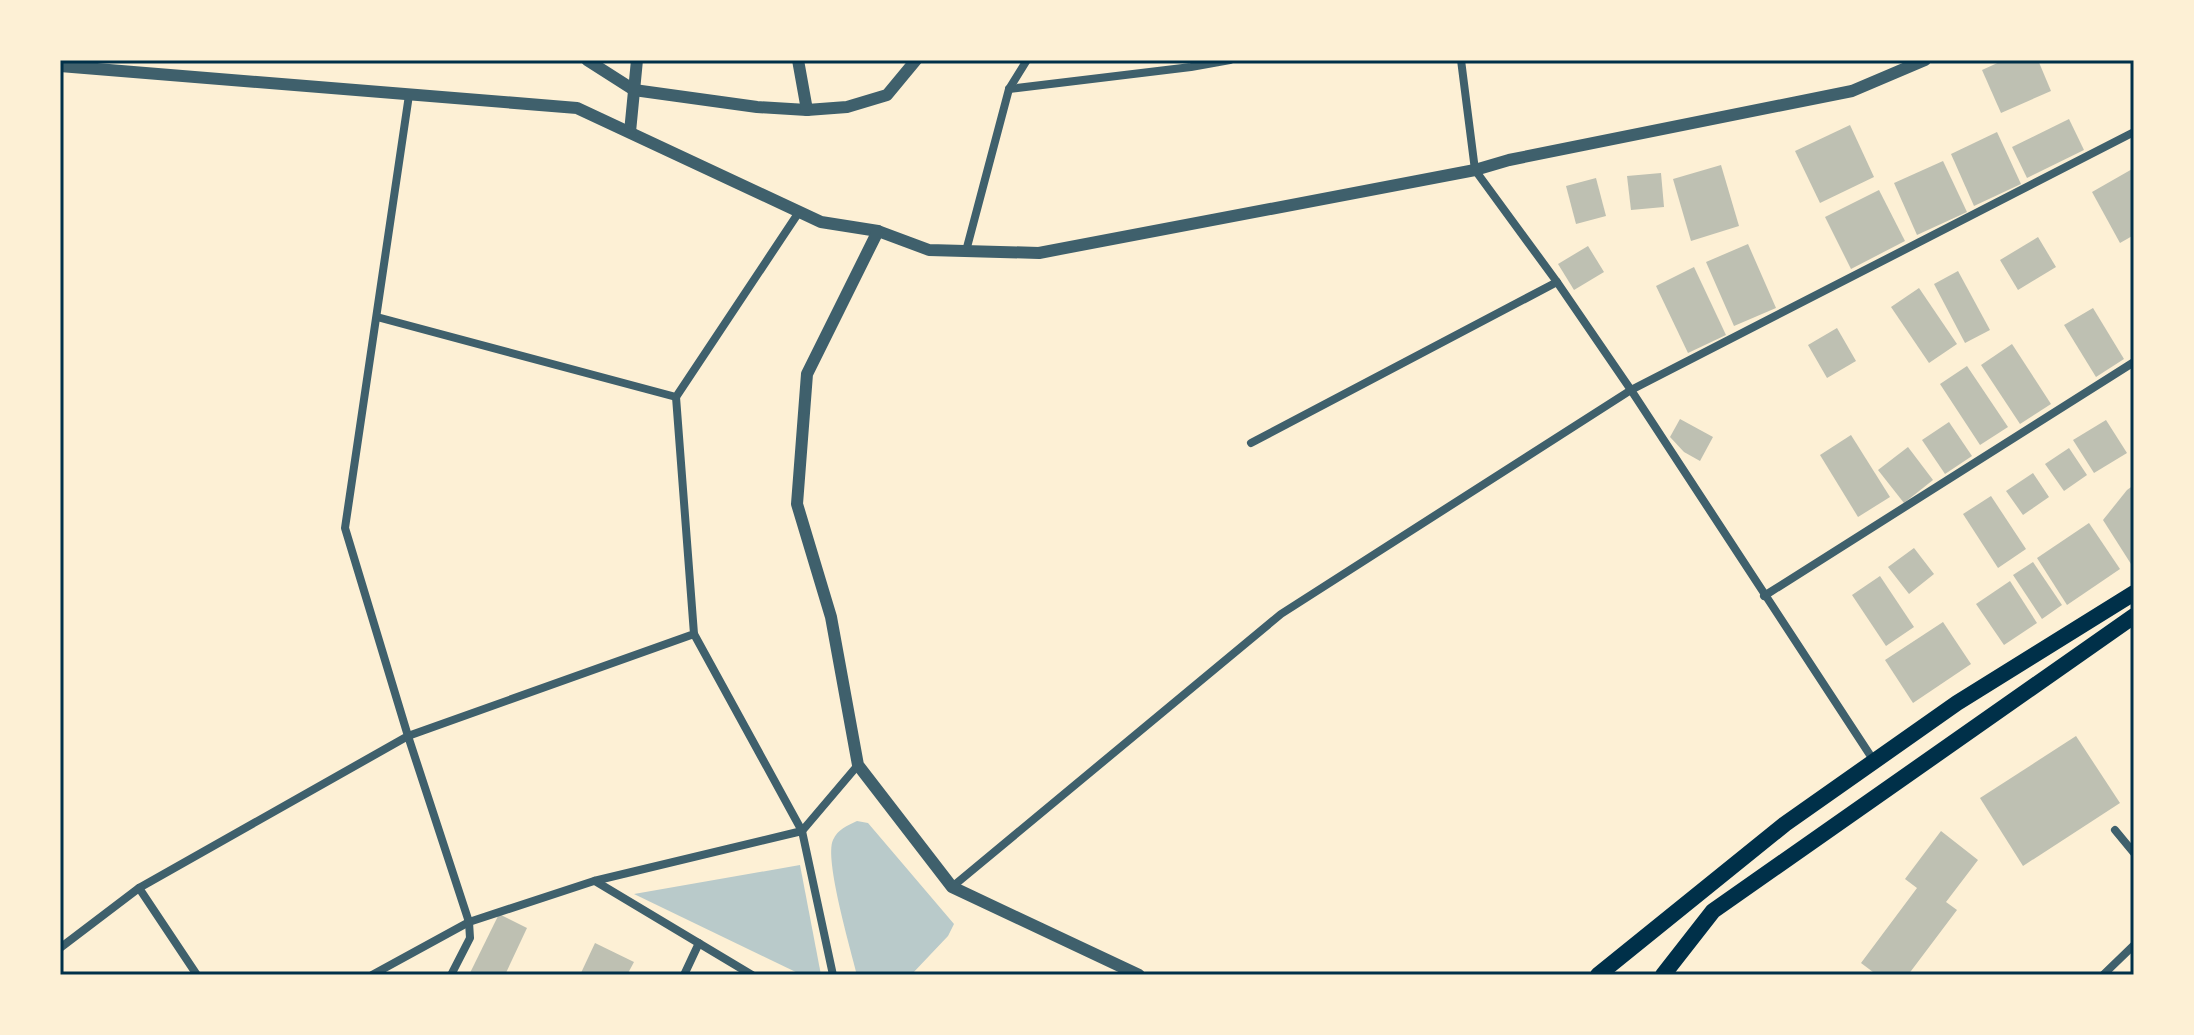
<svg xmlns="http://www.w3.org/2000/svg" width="2194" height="1035" font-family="Cabin,sans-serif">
	<rect width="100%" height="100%" fill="#fdf0d5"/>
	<g fill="#b9caca">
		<path d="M857,821l11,2 86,101 -6,12 -37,39h-54c-6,-25 -33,-116 -24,-135 5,-11 14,-14 24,-19z"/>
		<polygon points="800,865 821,975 802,975 634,894"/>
	</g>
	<g fill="#bec0b2">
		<polygon points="2004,60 2038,60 2051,91 2001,113 1982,70"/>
		<polygon points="2069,119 2084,150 2027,178 2012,147"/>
		<polygon points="1850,125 1874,177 1820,203 1795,151"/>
		<polygon points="1997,132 2021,184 1974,206 1951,154"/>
		<polygon points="1943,161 1967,212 1917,235 1894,183"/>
		<polygon points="1721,165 1739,226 1691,241 1673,179"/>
		<polygon points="2134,168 2134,235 2120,243 2092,192"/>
		<polygon points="1661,173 1664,207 1631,210 1627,176"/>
		<polygon points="1596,178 1606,216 1576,224 1566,186"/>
		<polygon points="1879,190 1905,241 1851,269 1825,217"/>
		<polygon points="2038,237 2056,267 2018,290 2000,260"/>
		<polygon points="1748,244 1776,308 1734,326 1706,262"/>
		<polygon points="1588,246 1604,272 1574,290 1558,264"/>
		<polygon points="1694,267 1726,335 1688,353 1656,286"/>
		<polygon points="1958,271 1990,330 1965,343 1934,284"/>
		<polygon points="1919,288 1957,344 1929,363 1891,307"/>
		<polygon points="2093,308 2124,359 2096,377 2064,325"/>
		<polygon points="1837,328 1856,361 1827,378 1808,345"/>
		<polygon points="2012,344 2051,404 2020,424 1981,365"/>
		<polygon points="1967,366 2008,427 1980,445 1940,384"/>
		<polygon points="1680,419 1713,437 1700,461 1684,452 1670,437"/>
		<polygon points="2106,420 2127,453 2094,473 2073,440"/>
		<polygon points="1949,422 1972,456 1945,474 1922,440"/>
		<polygon points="1851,435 1890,497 1858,517 1820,455"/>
		<polygon points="1908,447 1933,480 1904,503 1878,470"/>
		<polygon points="2069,448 2087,475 2064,491 2045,464"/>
		<polygon points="2033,473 2049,497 2023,515 2006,491"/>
		<polygon points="2134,485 2134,562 2131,564 2103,520 2127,490"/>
		<polygon points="1991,496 2026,549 1998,568 1963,514"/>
		<polygon points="2089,523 2120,569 2067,605 2037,558"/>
		<polygon points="1914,548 1934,574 1909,594 1888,567"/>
		<polygon points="2033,562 2062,605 2042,619 2013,575"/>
		<polygon points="1880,576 1914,627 1886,646 1852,595"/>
		<polygon points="2010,581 2037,623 2004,645 1976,604"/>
		<polygon points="1943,622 1971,664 1913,703 1885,660"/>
		<polygon points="2076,736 2120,803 2023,866 1980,798"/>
		<polygon points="1941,831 1978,860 1946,902 1957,910 1908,975 1877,975 1861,963 1917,888 1905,879"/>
		<polygon points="499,914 527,928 505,975 469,975"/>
		<polygon points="595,943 634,962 627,975 580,975"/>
	</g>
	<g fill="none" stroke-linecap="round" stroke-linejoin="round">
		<g stroke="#3f606c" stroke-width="8">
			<polyline points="1461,60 1475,170 1557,282 1631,390 1874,761"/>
			<polyline points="1009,89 1191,67 1230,60"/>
			<polyline points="966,251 1009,89 1027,60"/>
			<polyline points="377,317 676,397 799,212"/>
			<polyline points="1251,443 1557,282"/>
			<polyline points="1764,596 2134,362"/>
			<polyline points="694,634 802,831 858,765"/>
			<polyline points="2115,830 2134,853"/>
			<polyline points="595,881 752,975"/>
			<polyline points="952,887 1281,614 1631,390 2134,132"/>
			<polyline points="60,948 139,888"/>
			<polyline points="197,975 139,888 408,736 345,528 409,95"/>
			<polyline points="372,975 469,922 594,881 802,831 833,975"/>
			<polyline points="451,975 470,938 469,922 408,736 694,634 676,397"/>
			<polyline points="684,975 699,943"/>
			<polyline points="2103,975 2134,945"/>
		</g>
		<g stroke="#3f606c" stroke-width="12">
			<polyline points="587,60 634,90 757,107 807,110 847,107 887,95 916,60"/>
			<polyline points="798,60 807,110"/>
			<polyline points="60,66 577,108 821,222 878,231"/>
			<polyline points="630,132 637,60"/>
			<polyline points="1139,975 952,887 858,765 831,617 797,504 807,374 878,231 929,250 1039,253 1475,170 1509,160 1852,91 1925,60"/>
		</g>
		<g stroke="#003049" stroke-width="16">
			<polyline points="1598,975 1785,824 1957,703 2134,593"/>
			<polyline points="1663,975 1713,911 2134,616"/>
		</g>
	</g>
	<rect width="2194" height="1035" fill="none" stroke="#fdf0d5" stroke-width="124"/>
	<rect x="62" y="62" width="2070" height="911" fill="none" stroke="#003049" stroke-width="3"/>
</svg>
